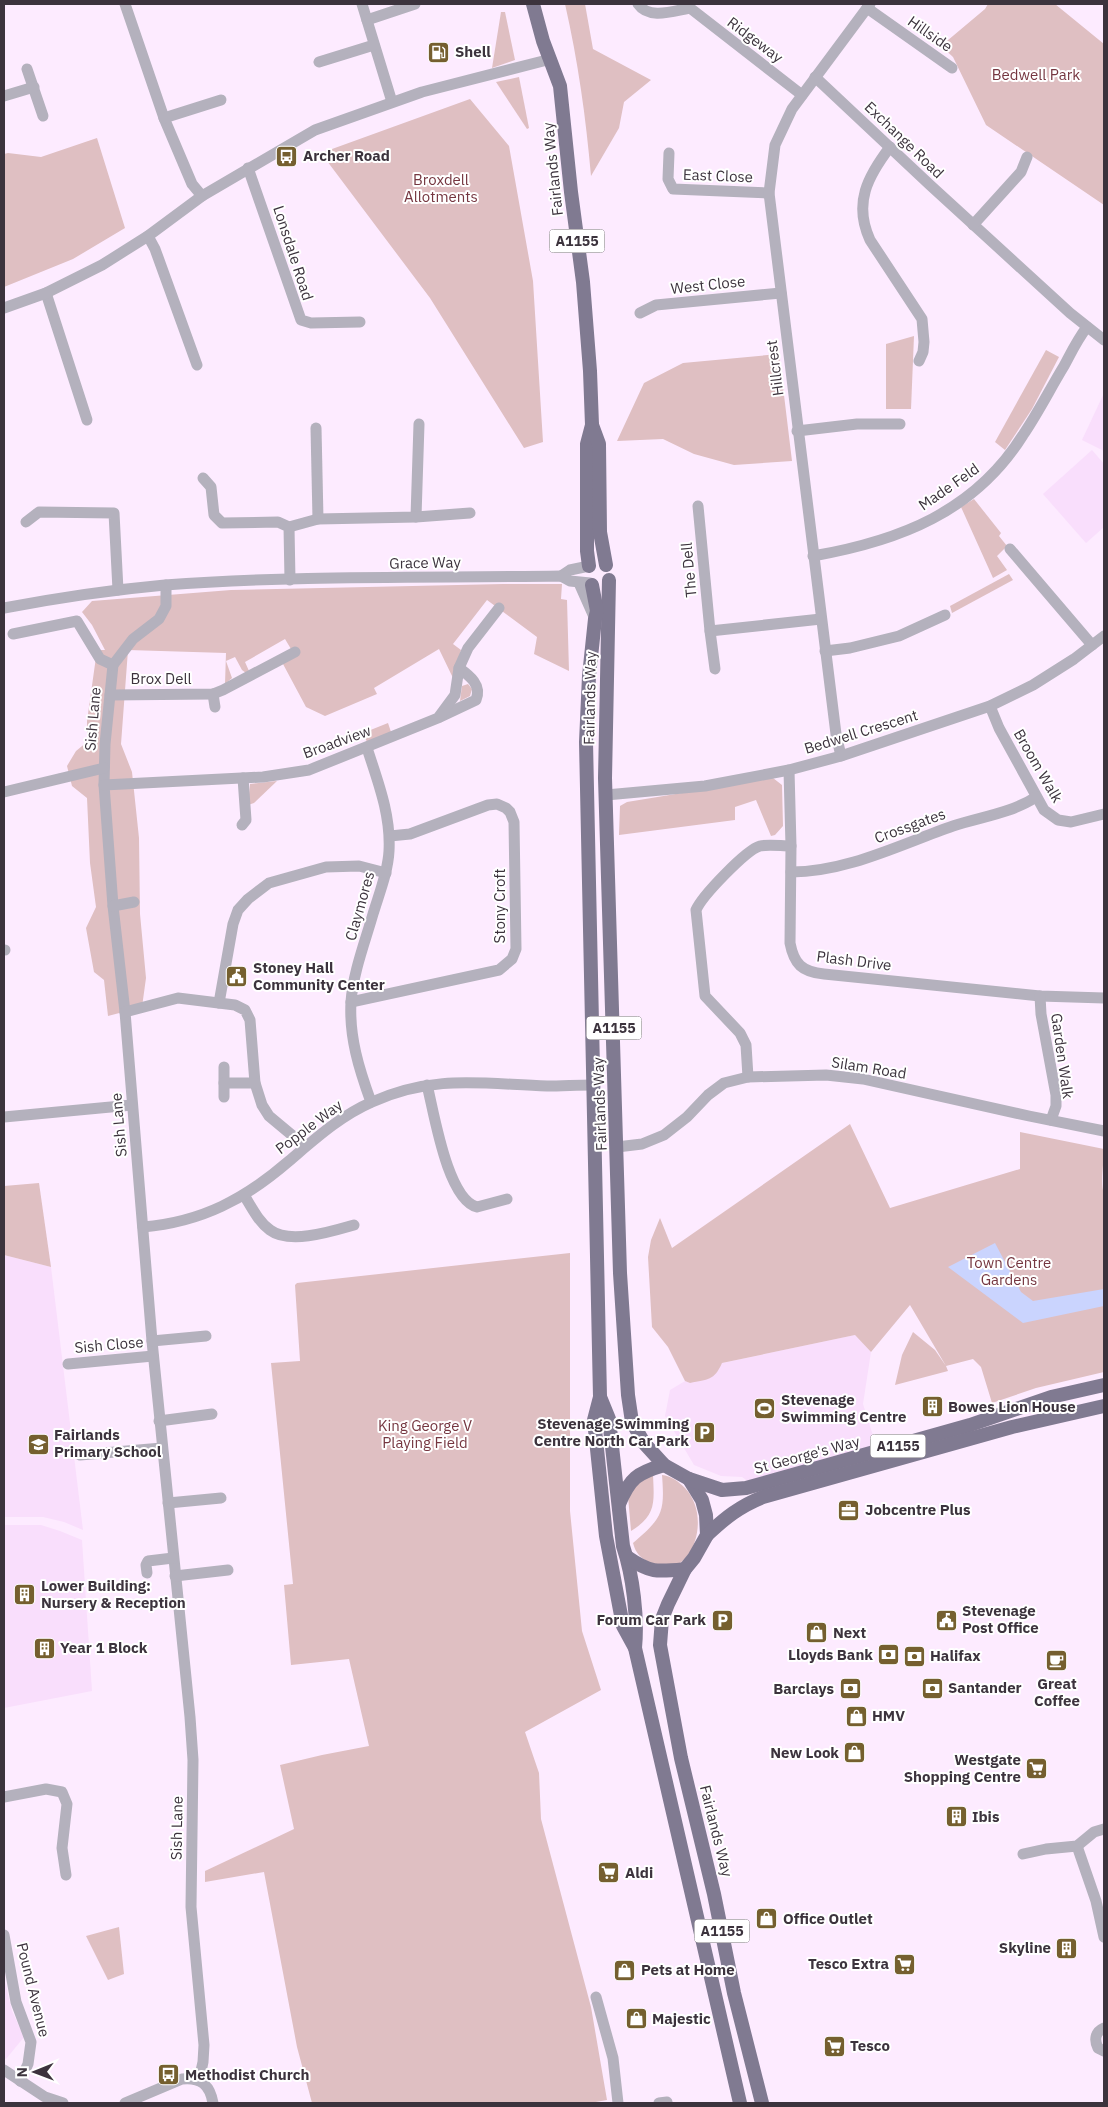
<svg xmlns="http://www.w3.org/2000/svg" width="1108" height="2107" font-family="'IBM Plex Sans',sans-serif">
	<rect width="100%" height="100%" fill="#fdebff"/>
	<g fill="#f9defc">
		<polygon points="1104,393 1104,451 1082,440"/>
		<polygon points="1092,450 1104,464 1104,527 1086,543 1043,494"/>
		<polygon points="4,1255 51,1267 83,1530 64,1522 43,1517 4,1517"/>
		<polygon points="855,1335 871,1352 863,1404 876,1445 749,1482 742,1477 721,1476 694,1465 665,1416 670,1390 685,1381 690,1383 722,1363"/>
		<polygon points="4,1525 41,1525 60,1531 82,1540 92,1691 4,1708"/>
		<polygon points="4,1978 12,2011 24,2037 6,2059 4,2058"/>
	</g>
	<g fill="#dfbfc2">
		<path d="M565,4h20l8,45 58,31 -27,22 -5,26 -28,48c-5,-58 -13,-115 -26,-172z"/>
		<polygon points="988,4 1055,4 1104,44 1104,205 986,125 953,57 941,46 985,9"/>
		<polygon points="501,12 505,12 515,60 492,68"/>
		<polygon points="519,77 529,128 527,129 496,82"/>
		<polygon points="470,99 509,146 533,281 543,442 524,448 430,298 321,153"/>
		<polygon points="97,138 125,228 73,259 4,287 4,154 8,153 41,157"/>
		<polygon points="914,336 911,409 886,409 886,344"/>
		<polygon points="1046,350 1059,357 1032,409 1005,450 995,442"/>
		<polygon points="779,354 792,461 734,465 694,454 663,439 617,441 644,383 683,363"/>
		<polygon points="974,499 1001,533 999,536 1007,546 997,556 1007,570 993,578 961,507"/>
		<polygon points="1009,574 1013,580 952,613 950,606"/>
		<polygon points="503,584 562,584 561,599 567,600 569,671 534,654 537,637 487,600 453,644 461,650 453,678 439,649 374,688 377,694 325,716 306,707 283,664 291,649 285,639 245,662 249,671 246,673 242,670 235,657 226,661 232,678 225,684 226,653 128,650 121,744 132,772 139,838 140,914 146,978 142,1007 108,1016 104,980 94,972 86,928 96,907 90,863 87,798 72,786 67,766 76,751 87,742 87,721 97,650 105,650 92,625 82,612 92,601 231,590"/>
		<polygon points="468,684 472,689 470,696 460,701 462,686"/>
		<polygon points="388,723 391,732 367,742 363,733"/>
		<polygon points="773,778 782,785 783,826 775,835 771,836 756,800 735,807 735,820 619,835 620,806 627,802"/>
		<polygon points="277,781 254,803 248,805 250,784"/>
		<path d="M850,1124l40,84 130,-39v-37l84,17c0,13 -4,34 0,45v178l-68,16 -44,15 -11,-36 -8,-8 -27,7 2,5 -53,14 7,-30 11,-23 22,18 11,16 -36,-61 -39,47 -16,-17 -133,28c-8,18 -14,16 -32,20l-5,-2 -17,-34 -16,-20 -4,-70 3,-17 9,-22 12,30z"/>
		<polygon points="39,1183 51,1267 4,1255 4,1186"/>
		<polygon points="570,1253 570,1511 582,1631 601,1690 525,1732 539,1773 541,1819 591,2007 607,2100 590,2103 312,2103 297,2047 264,1872 205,1882 205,1871 294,1829 280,1765 322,1755 369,1746 349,1659 291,1665 284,1585 293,1584 271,1363 300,1361 295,1285 297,1283"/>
		<path d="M653,1474c1,28 4,41 -22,57l-3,-35 7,-12z"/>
		<path d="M662,1475c9,1 16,6 23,13 30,32 3,98 -35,75 -10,-6 -14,-9 -17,-20 29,-25 32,-30 29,-68z"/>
		<polygon points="119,1927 124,1974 108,1980 86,1936"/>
	</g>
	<polygon fill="#cad4fe" points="995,1243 1021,1292 1033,1301 1104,1289 1104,1306 1023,1323 948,1267"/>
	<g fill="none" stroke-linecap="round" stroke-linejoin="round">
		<g stroke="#b4b1bd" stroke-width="11">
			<polyline points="125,4 164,118 192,184 202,196"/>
			<polyline points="362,4 392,102"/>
			<path d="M638,4c11,16 35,7 52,4"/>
			<polyline points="687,4 690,8 802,95"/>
			<polyline points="867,8 952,68"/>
			<polyline points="367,20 415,4"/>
			<polyline points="319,62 374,45"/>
			<polyline points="27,69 43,116"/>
			<polyline points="815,77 930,185 1070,313 1104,340"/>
			<polyline points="4,96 34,87"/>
			<polyline points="164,118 221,100"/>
			<path d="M890,147c-22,29 -37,56 -20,93l52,79 2,23 -1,10 -4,9"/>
			<polyline points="669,153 668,179 673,189 769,193"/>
			<polyline points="248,168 301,320 311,323 360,322"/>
			<polyline points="973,225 1021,172 1027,157"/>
			<polyline points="148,236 155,249 197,365"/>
			<polyline points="46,293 87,420"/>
			<polyline points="4,308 46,293 102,265 148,236 202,196 315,130 422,92 551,59"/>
			<polyline points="640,313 656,305 781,293"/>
			<polyline points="316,428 318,519"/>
			<polyline points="797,431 857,424 900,424"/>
			<polyline points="203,478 211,487 214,515 222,523 278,522 289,527 290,580"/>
			<polyline points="698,506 710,631 821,619"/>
			<polyline points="416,517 419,424"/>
			<polyline points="26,522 39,512 114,513 118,590"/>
			<polyline points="289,527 318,519 416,517 470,513"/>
			<polyline points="1010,549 1092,645"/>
			<path d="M813,556c86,-15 162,-44 210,-121 15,-22 27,-46 41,-69 7,-13 13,-26 23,-39"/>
			<polyline points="561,576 570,570 589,566"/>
			<polyline points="579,583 595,619"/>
			<polyline points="166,585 166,606 159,619 133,639 113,665 105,744 104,785 113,906 125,1012 152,1341 190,1717 193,1760 191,1907 204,2045 203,2062 199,2080"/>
			<path d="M4,608c53,-10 106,-18 161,-23 131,-10 264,-7 396,-9l9,5 20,2"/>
			<polyline points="710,631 715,669"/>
			<polyline points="13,634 77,621 100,659 113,665"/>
			<polyline points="825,651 850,648 899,636 945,615"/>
			<polyline points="213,694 215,707"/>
			<polyline points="110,695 213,694 223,690 295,652"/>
			<polyline points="990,706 999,728 1044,810 1058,820 1071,822 1104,814"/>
			<path d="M440,717l36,-17c6,-15 -6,-24 -17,-32"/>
			<path d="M367,748c11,34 24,67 22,103 -1,21 -10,43 -16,63 -8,28 -20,59 -22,88 -2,35 8,67 20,100"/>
			<polyline points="841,756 836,734 769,193 775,145 792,109 870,4"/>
			<path d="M789,770l2,76 -1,97c4,21 12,29 34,31l216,22 64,2"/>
			<polyline points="104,785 263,777 309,770 438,718 455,695 459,668 468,648 499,608"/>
			<polyline points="4,792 104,768"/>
			<polyline points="606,795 705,786 789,770 841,756 990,706 1033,685 1074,659 1104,636"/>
			<polyline points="242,825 246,820 243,778"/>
			<path d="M791,872c56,0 110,-28 162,-46 27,-9 59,-13 83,-29"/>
			<polyline points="113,906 134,902"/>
			<polyline points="4,950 5,950"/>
			<polyline points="1040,996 1041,1014 1056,1095 1056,1106 1051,1120"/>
			<polyline points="351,1002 499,970 512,959 516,949 514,822 510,812 506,808 497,804 488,805 410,834 390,836"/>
			<polyline points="219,1003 233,924 238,910 248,899 269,883 326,867 359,866 386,873"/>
			<polyline points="125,1012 178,998 235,1005 245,1010 250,1020 255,1083 262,1105 269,1116 305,1146"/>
			<polyline points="224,1067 224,1083"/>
			<path d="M748,1077l-2,-32 -6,-12 -35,-37 -9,-86c6,-14 50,-60 64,-64 9,-2 21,0 31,0"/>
			<path d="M427,1085c7,27 20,114 50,122l30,-8"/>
			<polyline points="224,1097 224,1083 255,1083"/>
			<polyline points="4,1117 132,1105"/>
			<polyline points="617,1147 642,1144 664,1135 687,1117 708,1095 724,1083 748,1077 826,1075 863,1079 1029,1116 1104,1131"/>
			<path d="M244,1195c8,13 14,26 26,35 20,15 63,1 84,-5"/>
			<path d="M143,1227c59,-5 102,-28 146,-66 26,-22 51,-45 83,-59 62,-28 110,-18 175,-16 15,0 30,-1 45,-1"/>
			<polyline points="152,1341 206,1336"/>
			<polyline points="68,1364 153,1356"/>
			<polyline points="159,1421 212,1414"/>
			<polyline points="80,1455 162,1448"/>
			<polyline points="168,1503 221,1498"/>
			<polyline points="147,1573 146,1565 148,1561 173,1558"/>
			<polyline points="175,1576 228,1570"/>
			<polyline points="4,1797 46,1789 62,1792 67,1804 62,1848 66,1875"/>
			<polyline points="1077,1846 1096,1901 1104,1937"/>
			<polyline points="1023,1854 1046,1849 1077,1846 1094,1832 1104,1829"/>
			<polyline points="4,1935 16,2002 31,2042 28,2064 20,2081"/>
			<polyline points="596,1997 613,2058 618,2103"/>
			<path d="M1104,2028c-9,4 -10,12 -6,20l6,3"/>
			<polyline points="4,2070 45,2097 63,2103"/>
			<path d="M125,2103l57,-24c19,-2 28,6 31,24"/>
			<polyline points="659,2103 667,2102"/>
		</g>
		<g stroke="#807a91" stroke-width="14">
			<polyline points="533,4 543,41 560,86 571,192 583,282 590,371 592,425 587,444 587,551 589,566"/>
			<polyline points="592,425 599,444 600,532 606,565"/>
			<polyline points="609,580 605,778 620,1273 628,1395 632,1422 644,1443 664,1465 689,1479 702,1500 706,1515 707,1535 694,1558 685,1569 668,1604 662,1619 660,1645 681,1758 714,1894 734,1993 762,2103"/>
			<polyline points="592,585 597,611 595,619 589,676 586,742 600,1397 594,1420 606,1536 623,1626 635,1648 740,2103"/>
			<path d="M600,1397l9,22 14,127c10,30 15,71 12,102"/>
			<polyline points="689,1479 722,1490 746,1488 970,1425 1051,1397 1104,1385"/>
			<path d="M619,1504c11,-26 18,-31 45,-39"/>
			<path d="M707,1535c18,-17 33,-29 56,-38l249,-70 92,-21"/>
			<path d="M627,1557c23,16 30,15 58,12"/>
		</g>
	</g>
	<defs>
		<symbol id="fuel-square" viewBox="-11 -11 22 22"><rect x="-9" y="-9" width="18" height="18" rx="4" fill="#755f2f" stroke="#fff"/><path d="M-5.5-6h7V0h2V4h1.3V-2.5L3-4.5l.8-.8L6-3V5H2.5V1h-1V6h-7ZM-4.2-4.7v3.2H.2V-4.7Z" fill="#fff"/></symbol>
		<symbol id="bus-square" viewBox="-11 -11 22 22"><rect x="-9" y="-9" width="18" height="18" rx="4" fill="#755f2f" stroke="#fff"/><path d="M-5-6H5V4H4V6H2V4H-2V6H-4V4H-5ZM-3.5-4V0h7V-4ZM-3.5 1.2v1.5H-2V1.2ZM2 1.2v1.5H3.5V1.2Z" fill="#fff"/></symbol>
		<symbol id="civic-square" viewBox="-11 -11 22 22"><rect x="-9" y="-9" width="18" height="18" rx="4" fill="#755f2f" stroke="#fff"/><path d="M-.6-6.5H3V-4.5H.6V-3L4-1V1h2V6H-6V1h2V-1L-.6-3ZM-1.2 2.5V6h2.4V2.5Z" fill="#fff"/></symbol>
		<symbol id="building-square" viewBox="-11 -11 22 22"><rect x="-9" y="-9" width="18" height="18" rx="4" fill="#755f2f" stroke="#fff"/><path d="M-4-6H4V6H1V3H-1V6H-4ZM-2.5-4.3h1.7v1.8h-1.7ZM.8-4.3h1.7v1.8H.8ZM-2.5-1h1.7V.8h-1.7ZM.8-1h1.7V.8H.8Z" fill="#fff"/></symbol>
		<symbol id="stadium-square" viewBox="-11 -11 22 22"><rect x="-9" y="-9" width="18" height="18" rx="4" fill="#755f2f" stroke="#fff"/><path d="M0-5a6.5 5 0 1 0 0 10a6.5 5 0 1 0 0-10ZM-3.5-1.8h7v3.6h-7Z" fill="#fff"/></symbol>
		<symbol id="parking-square" viewBox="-11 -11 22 22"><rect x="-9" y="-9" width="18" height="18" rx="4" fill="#755f2f" stroke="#fff"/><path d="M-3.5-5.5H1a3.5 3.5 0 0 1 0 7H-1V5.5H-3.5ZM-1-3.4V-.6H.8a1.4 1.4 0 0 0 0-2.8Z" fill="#fff"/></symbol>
		<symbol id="school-square" viewBox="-11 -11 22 22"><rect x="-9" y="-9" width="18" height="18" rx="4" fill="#755f2f" stroke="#fff"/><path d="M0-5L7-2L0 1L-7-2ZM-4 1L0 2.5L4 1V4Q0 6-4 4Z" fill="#fff"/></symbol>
		<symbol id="office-square" viewBox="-11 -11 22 22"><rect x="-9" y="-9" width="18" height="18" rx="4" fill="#755f2f" stroke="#fff"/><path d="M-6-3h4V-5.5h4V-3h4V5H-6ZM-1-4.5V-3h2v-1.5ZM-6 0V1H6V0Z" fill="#fff"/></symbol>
		<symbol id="shop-square" viewBox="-11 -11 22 22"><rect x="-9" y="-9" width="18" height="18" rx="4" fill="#755f2f" stroke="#fff"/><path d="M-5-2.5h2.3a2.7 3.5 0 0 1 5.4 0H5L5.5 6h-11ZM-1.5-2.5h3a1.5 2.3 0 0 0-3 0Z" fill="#fff"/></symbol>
		<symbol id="bank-square" viewBox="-11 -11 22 22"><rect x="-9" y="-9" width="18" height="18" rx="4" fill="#755f2f" stroke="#fff"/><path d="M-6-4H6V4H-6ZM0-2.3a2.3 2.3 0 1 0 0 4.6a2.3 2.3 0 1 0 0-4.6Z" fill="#fff"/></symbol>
		<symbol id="cafe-square" viewBox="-11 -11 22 22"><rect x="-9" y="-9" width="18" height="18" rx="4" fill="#755f2f" stroke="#fff"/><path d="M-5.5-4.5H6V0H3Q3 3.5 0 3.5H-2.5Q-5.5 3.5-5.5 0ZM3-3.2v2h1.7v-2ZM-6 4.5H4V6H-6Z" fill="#fff"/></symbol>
		<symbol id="supermarket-square" viewBox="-11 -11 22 22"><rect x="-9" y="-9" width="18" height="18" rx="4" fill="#755f2f" stroke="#fff"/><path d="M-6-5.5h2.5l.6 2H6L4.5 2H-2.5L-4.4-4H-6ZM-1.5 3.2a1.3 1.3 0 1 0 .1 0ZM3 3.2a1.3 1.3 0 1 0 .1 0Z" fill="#fff"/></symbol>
	</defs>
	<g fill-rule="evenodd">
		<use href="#fuel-square" x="426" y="40" width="25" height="25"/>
		<use href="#bus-square" x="274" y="144" width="25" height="25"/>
		<use href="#civic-square" x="224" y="964" width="25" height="25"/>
		<use href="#building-square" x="920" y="1394" width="25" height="25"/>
		<use href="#stadium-square" x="752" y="1396" width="25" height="25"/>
		<use href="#parking-square" x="692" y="1420" width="25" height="25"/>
		<use href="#school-square" x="26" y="1432" width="25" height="25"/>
		<use href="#office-square" x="836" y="1498" width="25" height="25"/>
		<use href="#building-square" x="12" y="1582" width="25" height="25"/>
		<use href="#parking-square" x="710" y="1608" width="25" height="25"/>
		<use href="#civic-square" x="934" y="1608" width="25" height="25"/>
		<use href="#shop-square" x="804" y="1620" width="25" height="25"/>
		<use href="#building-square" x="32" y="1636" width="25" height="25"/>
		<use href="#bank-square" x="876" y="1642" width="25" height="25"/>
		<use href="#bank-square" x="902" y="1644" width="25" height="25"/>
		<use href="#cafe-square" x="1044" y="1648" width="25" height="25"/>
		<use href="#bank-square" x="920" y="1676" width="25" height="25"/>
		<use href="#bank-square" x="838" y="1676" width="25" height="25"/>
		<use href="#shop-square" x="844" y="1704" width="25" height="25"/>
		<use href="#shop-square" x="842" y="1740" width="25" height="25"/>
		<use href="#supermarket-square" x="1024" y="1756" width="25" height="25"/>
		<use href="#building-square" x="944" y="1804" width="25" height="25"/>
		<use href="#supermarket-square" x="596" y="1860" width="25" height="25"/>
		<use href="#shop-square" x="754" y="1906" width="25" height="25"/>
		<use href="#building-square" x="1054" y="1936" width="25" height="25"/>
		<use href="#supermarket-square" x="892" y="1952" width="25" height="25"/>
		<use href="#shop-square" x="612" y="1958" width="25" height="25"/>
		<use href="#shop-square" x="624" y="2006" width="25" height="25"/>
		<use href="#supermarket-square" x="822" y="2034" width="25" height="25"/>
		<use href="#bus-square" x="156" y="2062" width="25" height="25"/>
	</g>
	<g text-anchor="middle" stroke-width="4" stroke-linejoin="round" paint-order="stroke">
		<g fill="#fff" stroke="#767077" stroke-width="1">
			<rect x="549.5" y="229.5" width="55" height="23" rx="4"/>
			<rect x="586.5" y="1016.5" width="55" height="23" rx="4"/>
			<rect x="870.5" y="1434.5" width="55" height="23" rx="4"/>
			<rect x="694.5" y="1919.5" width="55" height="23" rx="4"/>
		</g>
		<g font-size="14" font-weight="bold" fill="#3c333d">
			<text x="577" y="246">A1155</text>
			<text x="614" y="1033">A1155</text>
			<text x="898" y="1451">A1155</text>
			<text x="722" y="1936">A1155</text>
		</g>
		<g font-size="15" fill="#3c333d" stroke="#fff">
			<text transform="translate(930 34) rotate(35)" y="5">Hillside</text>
			<text transform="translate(755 40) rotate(37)" y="5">Ridgeway</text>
			<text transform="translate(904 140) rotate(44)" y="5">Exchange Road</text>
			<text transform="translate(553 169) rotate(-96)" y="5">Fairlands Way</text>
			<text transform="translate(718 176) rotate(2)" y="5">East Close</text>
			<text transform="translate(293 253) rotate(72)" y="5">Lonsdale Road</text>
			<text transform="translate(708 285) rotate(-6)" y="5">West Close</text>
			<text transform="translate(775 368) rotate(-97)" y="5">Hillcrest</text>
			<text transform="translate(949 487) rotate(-35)" y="5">Made Feld</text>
			<text transform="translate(425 563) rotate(-1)" y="5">Grace Way</text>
			<text transform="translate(689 570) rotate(-95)" y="5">The Dell</text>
			<text x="161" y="684">Brox Dell</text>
			<text transform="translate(590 698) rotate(-89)" y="5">Fairlands Way</text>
			<text transform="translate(93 719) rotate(-85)" y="5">Sish Lane</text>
			<text transform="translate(861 732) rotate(-17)" y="5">Bedwell Crescent</text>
			<text transform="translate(337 742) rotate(-20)" y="5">Broadview</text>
			<text transform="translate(1038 766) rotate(60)" y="5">Broom Walk</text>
			<text transform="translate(910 826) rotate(-20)" y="5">Crossgates</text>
			<text transform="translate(360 906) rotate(-74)" y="5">Claymores</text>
			<text transform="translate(500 906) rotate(-90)" y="5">Stony Croft</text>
			<text transform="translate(854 961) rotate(7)" y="5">Plash Drive</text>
			<text transform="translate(1062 1056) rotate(82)" y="5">Garden Walk</text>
			<text transform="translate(869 1068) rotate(9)" y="5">Silam Road</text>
			<text transform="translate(600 1104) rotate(-92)" y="5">Fairlands Way</text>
			<text transform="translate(119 1125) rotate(-95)" y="5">Sish Lane</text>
			<text transform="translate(309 1127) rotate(-37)" y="5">Popple Way</text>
			<text transform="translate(109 1345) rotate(-5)" y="5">Sish Close</text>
			<text transform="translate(807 1455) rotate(-15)" y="5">St George's Way</text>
			<text transform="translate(177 1828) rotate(-89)" y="5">Sish Lane</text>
			<text transform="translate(716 1831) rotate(76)" y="5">Fairlands Way</text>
			<text transform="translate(33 1990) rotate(76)" y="5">Pound Avenue</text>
		</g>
		<g font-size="15" font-weight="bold" fill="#3c333d" stroke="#fff" text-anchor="start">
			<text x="455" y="57">Shell</text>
			<text x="303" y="161">Archer Road</text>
			<text x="253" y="973">Stoney Hall<tspan x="253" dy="17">Community Center</tspan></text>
			<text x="781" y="1405">Stevenage<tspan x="781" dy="17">Swimming Centre</tspan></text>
			<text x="948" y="1412">Bowes Lion House</text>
			<text x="689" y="1429" text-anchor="end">Stevenage Swimming<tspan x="689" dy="17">Centre North Car Park</tspan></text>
			<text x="54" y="1440">Fairlands<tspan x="54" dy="17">Primary School</tspan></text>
			<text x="865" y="1515">Jobcentre Plus</text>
			<text x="41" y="1591">Lower Building:<tspan x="41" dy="17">Nursery &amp; Reception</tspan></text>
			<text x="962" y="1616">Stevenage<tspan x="962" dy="17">Post Office</tspan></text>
			<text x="706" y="1625" text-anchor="end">Forum Car Park</text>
			<text x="833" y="1638">Next</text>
			<text x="60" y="1653">Year 1 Block</text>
			<text x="873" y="1660" text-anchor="end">Lloyds Bank</text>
			<text x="930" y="1661">Halifax</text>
			<text x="1057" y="1689" text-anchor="middle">Great<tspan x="1057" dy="17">Coffee</tspan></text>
			<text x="948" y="1693">Santander</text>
			<text x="834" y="1694" text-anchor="end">Barclays</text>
			<text x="872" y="1721">HMV</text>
			<text x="839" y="1758" text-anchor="end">New Look</text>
			<text x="1021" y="1765" text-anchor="end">Westgate<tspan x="1021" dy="17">Shopping Centre</tspan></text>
			<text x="972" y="1822">Ibis</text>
			<text x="625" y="1878">Aldi</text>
			<text x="783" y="1924">Office Outlet</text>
			<text x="1051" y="1953" text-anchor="end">Skyline</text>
			<text x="889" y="1969" text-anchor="end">Tesco Extra</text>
			<text x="641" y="1975">Pets at Home</text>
			<text x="652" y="2024">Majestic</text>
			<text x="850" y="2051">Tesco</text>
			<text x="185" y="2080">Methodist Church</text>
		</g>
		<g font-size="15" fill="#753640" stroke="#fff">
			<text x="1036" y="80">Bedwell Park</text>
			<text x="441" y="185">Broxdell<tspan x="441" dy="17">Allotments</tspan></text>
			<text x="1009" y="1268">Town Centre<tspan x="1009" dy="17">Gardens</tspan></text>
			<text x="425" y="1431">King George V<tspan x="425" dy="17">Playing Field</tspan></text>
		</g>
	</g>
	<rect width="1108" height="2107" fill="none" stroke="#3c333d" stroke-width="10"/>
	<g transform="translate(35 2072) rotate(269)" stroke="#ffffff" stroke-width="4" paint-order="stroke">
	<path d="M0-4L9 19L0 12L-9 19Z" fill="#3c333d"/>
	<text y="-8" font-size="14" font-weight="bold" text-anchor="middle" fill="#3c333d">N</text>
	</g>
</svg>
